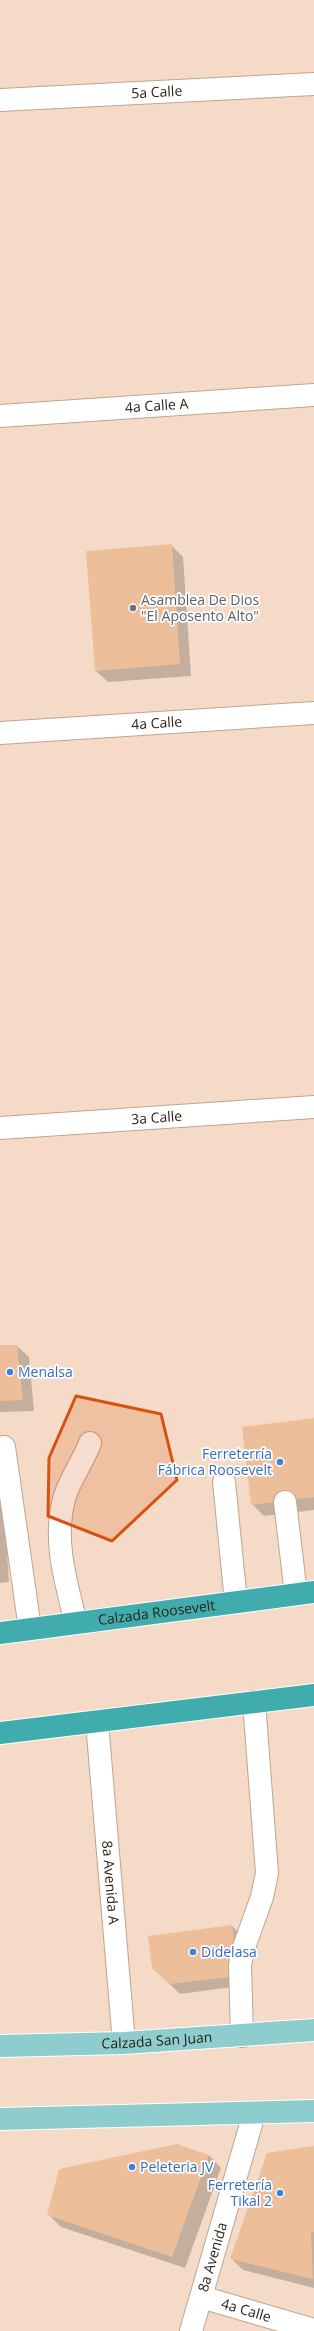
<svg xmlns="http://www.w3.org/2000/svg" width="314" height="2331" font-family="'Open Sans',sans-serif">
	<rect width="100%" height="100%" fill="#f5dbc7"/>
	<g fill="#0003">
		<polygon points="171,545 183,557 191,676 108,682 96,671"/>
		<polygon points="0,1346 17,1346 29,1357 34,1411 0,1412"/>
		<polygon points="314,1419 314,1510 264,1516 252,1504"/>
		<polygon points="0,1491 3,1494 9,1582 0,1583"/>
		<polygon points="232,1926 242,1936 247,1985 180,1994 153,1968"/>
		<polygon points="314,2147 314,2288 243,2270 231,2258"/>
		<polygon points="209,2155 221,2168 185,2268 61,2227 49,2215"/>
	</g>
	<g fill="#ecbe99">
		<polygon points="172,544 180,664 95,671 86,551"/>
		<polygon points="0,1345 17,1345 23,1400 0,1401"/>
		<polygon points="314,1418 314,1497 251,1505 242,1427"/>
		<polygon points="232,1925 238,1976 169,1984 152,1968 148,1936"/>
		<polygon points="177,2144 209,2155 172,2257 47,2215 59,2169"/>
		<polygon points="314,2146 314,2232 311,2232 313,2279 230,2259 267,2153"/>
	</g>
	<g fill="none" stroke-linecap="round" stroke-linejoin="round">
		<defs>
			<g id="minor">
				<path id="s1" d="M0,100l314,-16"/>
				<path id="s2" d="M0,416l314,-21"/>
				<path id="s3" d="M0,733l314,-20"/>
				<path id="s4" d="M0,1128l314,-21"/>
				<polyline points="4,1447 30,1629"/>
				<polyline points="224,1482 236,1602"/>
				<polyline points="285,1502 296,1594"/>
				<path d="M76,1623c-10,-41 -23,-82 -12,-124 5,-19 19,-37 26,-56"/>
				<path id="s5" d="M97,1722l27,321"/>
				<polyline points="242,2036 240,1965 243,1950 262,1897 267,1873 254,1702"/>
				<path id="s6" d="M201,2297l113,33"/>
				<path id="s7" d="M191,2331l63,-217"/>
			</g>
			<g id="major">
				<path id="s8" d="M0,2046l124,-3 190,-13"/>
				<polyline points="0,2119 314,2111"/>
			</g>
			<g id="highway">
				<path id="s9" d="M0,1633l314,-41"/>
				<polyline points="0,1733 314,1695"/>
			</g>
		</defs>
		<use href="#minor" stroke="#bda591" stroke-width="24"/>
		<use href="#major" stroke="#fff" stroke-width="24"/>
		<use href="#highway" stroke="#fff" stroke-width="24"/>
		<use href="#minor" stroke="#fff" stroke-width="22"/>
		<use href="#major" stroke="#8dcdce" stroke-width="22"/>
		<use href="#highway" stroke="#41acad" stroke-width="22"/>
	</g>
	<path fill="#d5530d" fill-opacity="0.2" stroke="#d5530d" stroke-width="3" stroke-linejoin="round" d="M76,1396l85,18 16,66 -65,61 -64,-25 1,-58z"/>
	<circle fill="#6b7280" stroke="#fff" stroke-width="1.5" cx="133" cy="608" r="4"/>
	<g fill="#3f7fe0" stroke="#fff" stroke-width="1.5">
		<circle cx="10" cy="1372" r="4"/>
		<circle cx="280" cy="1462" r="4"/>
		<circle cx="193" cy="1952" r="4"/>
		<circle cx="132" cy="2167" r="4"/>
		<circle cx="280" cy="2193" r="4"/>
	</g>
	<g text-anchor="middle" stroke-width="3.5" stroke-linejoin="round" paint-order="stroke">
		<g font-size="14" fill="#2a2119" stroke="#fff">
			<text dy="5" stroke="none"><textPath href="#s1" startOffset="157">5a Calle</textPath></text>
			<text dy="5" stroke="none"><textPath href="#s2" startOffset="157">4a Calle A</textPath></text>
			<text dy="5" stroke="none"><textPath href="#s3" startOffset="157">4a Calle</textPath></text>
			<text dy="5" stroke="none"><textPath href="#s4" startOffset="157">3a Calle</textPath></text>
			<text dy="5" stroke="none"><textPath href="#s9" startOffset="158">Calzada Roosevelt</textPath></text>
			<text dy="5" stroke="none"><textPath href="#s5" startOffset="161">8a Avenida A</textPath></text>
			<text dy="5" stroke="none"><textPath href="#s8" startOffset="157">Calzada San Juan</textPath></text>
			<text dy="5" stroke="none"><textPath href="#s7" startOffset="77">8a Avenida</textPath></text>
			<text dy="5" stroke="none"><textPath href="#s6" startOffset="47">4a Calle</textPath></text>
		</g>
		<g font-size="14" fill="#5b616d" stroke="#fff" text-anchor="start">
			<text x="141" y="605">Asamblea De Dios<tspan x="141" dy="16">"El Aposento Alto"</tspan></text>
		</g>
		<g font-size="14" fill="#366cbe" stroke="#fff" text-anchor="start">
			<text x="18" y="1377">Menalsa</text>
			<text x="272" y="1459" text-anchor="end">Ferreterría<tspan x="272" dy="16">Fábrica Roosevelt</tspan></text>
			<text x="201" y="1957">Didelasa</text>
			<text x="140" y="2172">Peleteria JV</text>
			<text x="272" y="2190" text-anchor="end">Ferretería<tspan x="272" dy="16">Tikal 2</tspan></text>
		</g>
	</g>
</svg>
